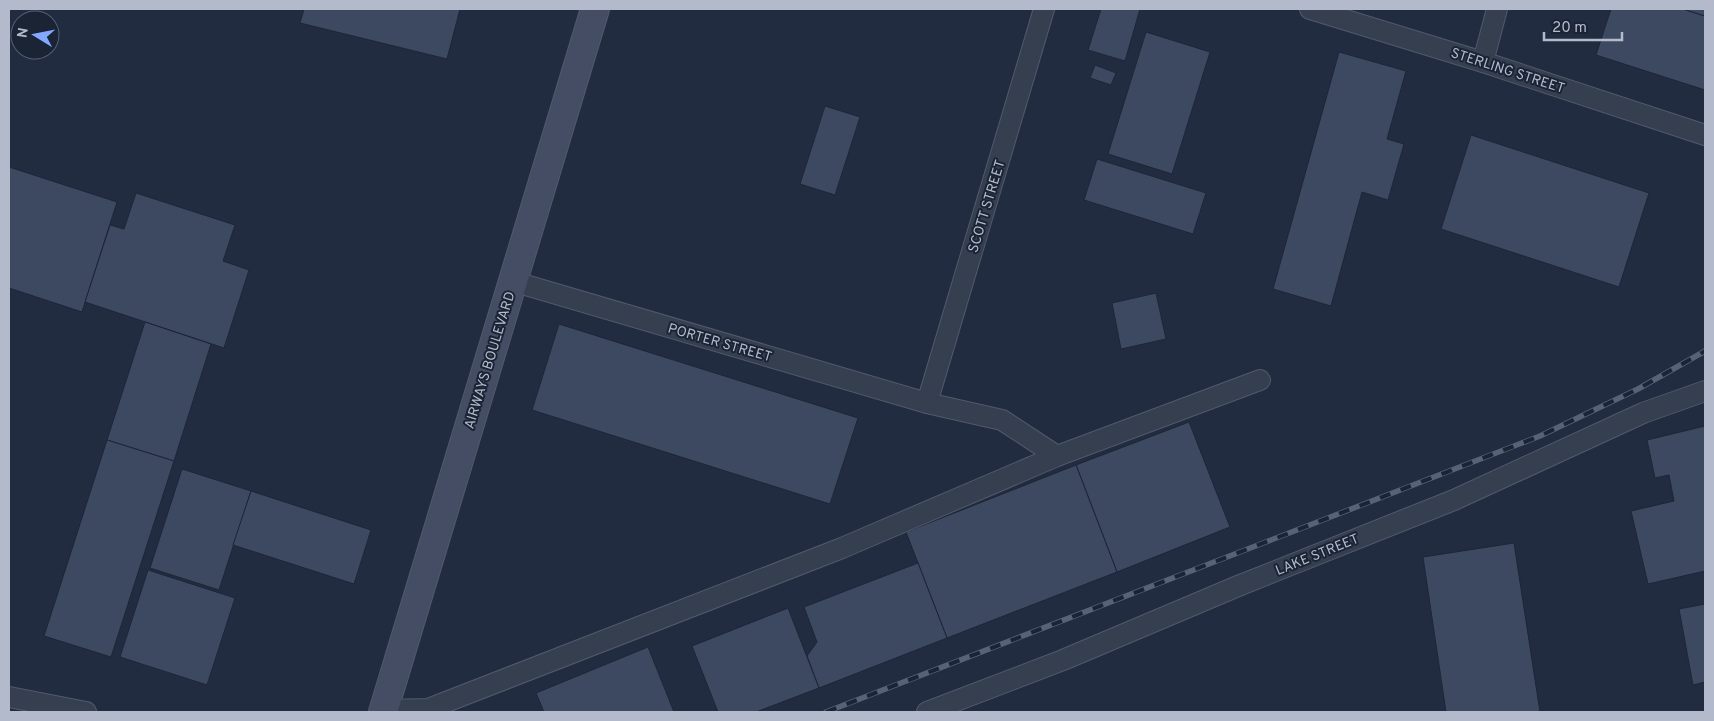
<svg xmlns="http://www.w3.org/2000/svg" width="1714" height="721" font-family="Overpass,sans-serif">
	<rect width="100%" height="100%" fill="#222c40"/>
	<g fill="#3d4960" stroke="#1d2637">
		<polygon points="304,9 460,9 447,59 300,23"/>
		<polygon points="1101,9 1140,9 1125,61 1088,50"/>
		<polygon points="1611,9 1683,9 1705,16 1705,90 1596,55"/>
		<polygon points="1683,9 1705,9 1705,16"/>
		<polygon points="1146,32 1210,52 1172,174 1108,154"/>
		<polygon points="1339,52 1406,71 1387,139 1404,144 1388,200 1362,192 1331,306 1273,289"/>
		<polygon points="1095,65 1116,73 1111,85 1090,78"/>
		<polygon points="825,106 860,117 835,195 800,184"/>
		<polygon points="1471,135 1649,193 1619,287 1441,229"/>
		<polygon points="1097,159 1206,193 1193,234 1084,200"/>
		<polygon points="9,167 117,202 82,312 9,288"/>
		<polygon points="136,193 235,225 223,261 249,270 224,348 85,302 110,225 124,229"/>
		<polygon points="1156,293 1166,339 1121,349 1112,303"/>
		<polygon points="145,322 211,344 174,461 107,440"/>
		<polygon points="559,324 858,418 830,504 532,410"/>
		<polygon points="1189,422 1230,527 1117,572 1076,465"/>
		<polygon points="1705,426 1705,571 1648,584 1631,511 1674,501 1669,475 1655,478 1647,440"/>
		<polygon points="107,440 174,461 111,657 44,636"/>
		<polygon points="1076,465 1117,572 947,638 906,532"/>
		<polygon points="182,469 251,491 219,590 150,568"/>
		<polygon points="251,491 371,530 354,584 233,545"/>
		<polygon points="1514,543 1540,712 1446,712 1423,557"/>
		<polygon points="918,563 947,638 819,688 807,656 817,642 804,607"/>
		<polygon points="148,570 235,598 207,685 120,657"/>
		<polygon points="1705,604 1705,682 1693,685 1679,609"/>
		<polygon points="788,608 819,688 756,712 718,712 692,646"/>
		<polygon points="648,647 674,712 544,712 536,693"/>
	</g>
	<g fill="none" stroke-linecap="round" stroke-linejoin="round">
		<defs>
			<g id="minor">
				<polyline points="1310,9 1483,62 1705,135"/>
				<polyline points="1483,62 1497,9"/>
				<polyline points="512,281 927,403 1002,420 1057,456"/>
				<polyline points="927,403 1044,9"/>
				<polyline points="9,697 86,712"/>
				<polyline points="384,710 428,709 842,548 1057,456 1260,380"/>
				<polyline points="927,712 1063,660 1238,586 1454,500 1643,413 1705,391"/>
			</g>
			<polyline id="secondary" points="383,712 595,9"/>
		</defs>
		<use href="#minor" stroke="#515a6b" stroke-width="22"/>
		<use href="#secondary" stroke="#515a6b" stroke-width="30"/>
		<use href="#minor" stroke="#363f50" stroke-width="20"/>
		<use href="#secondary" stroke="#444d63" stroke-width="28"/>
		<defs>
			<polyline id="rail" points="826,712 1540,436 1638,389 1705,351"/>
		</defs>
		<use href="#rail" stroke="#586277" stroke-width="5.5"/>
		<use href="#rail" stroke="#1b2435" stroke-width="4" stroke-dasharray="11" stroke-linecap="butt"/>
	</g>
	<g text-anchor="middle" stroke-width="4" stroke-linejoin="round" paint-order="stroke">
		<g font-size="14" fill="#b2bacb" stroke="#1b2435">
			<text transform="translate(1508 70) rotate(18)" y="5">STERLING STREET</text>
			<text transform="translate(986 206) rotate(-73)" y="5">SCOTT STREET</text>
			<text transform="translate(720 342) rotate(16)" y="5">PORTER STREET</text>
			<text transform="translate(489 360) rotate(-73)" y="5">AIRWAYS BOULEVARD</text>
			<text transform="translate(1317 554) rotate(-22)" y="5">LAKE STREET</text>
		</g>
	</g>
	<rect width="1714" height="721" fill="none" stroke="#b2bacb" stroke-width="20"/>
	<g transform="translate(35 35) rotate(280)"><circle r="24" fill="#1b2435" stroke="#576071"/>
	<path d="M0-4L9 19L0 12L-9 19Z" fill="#83a8ff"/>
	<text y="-8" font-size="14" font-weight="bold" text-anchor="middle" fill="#b2bacb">N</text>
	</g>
	<path d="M1544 32v8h78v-8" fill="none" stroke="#b2bacb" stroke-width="2.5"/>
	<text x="1552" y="32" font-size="15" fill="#b2bacb" stroke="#1b2435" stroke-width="4" paint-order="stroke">20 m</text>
</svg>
